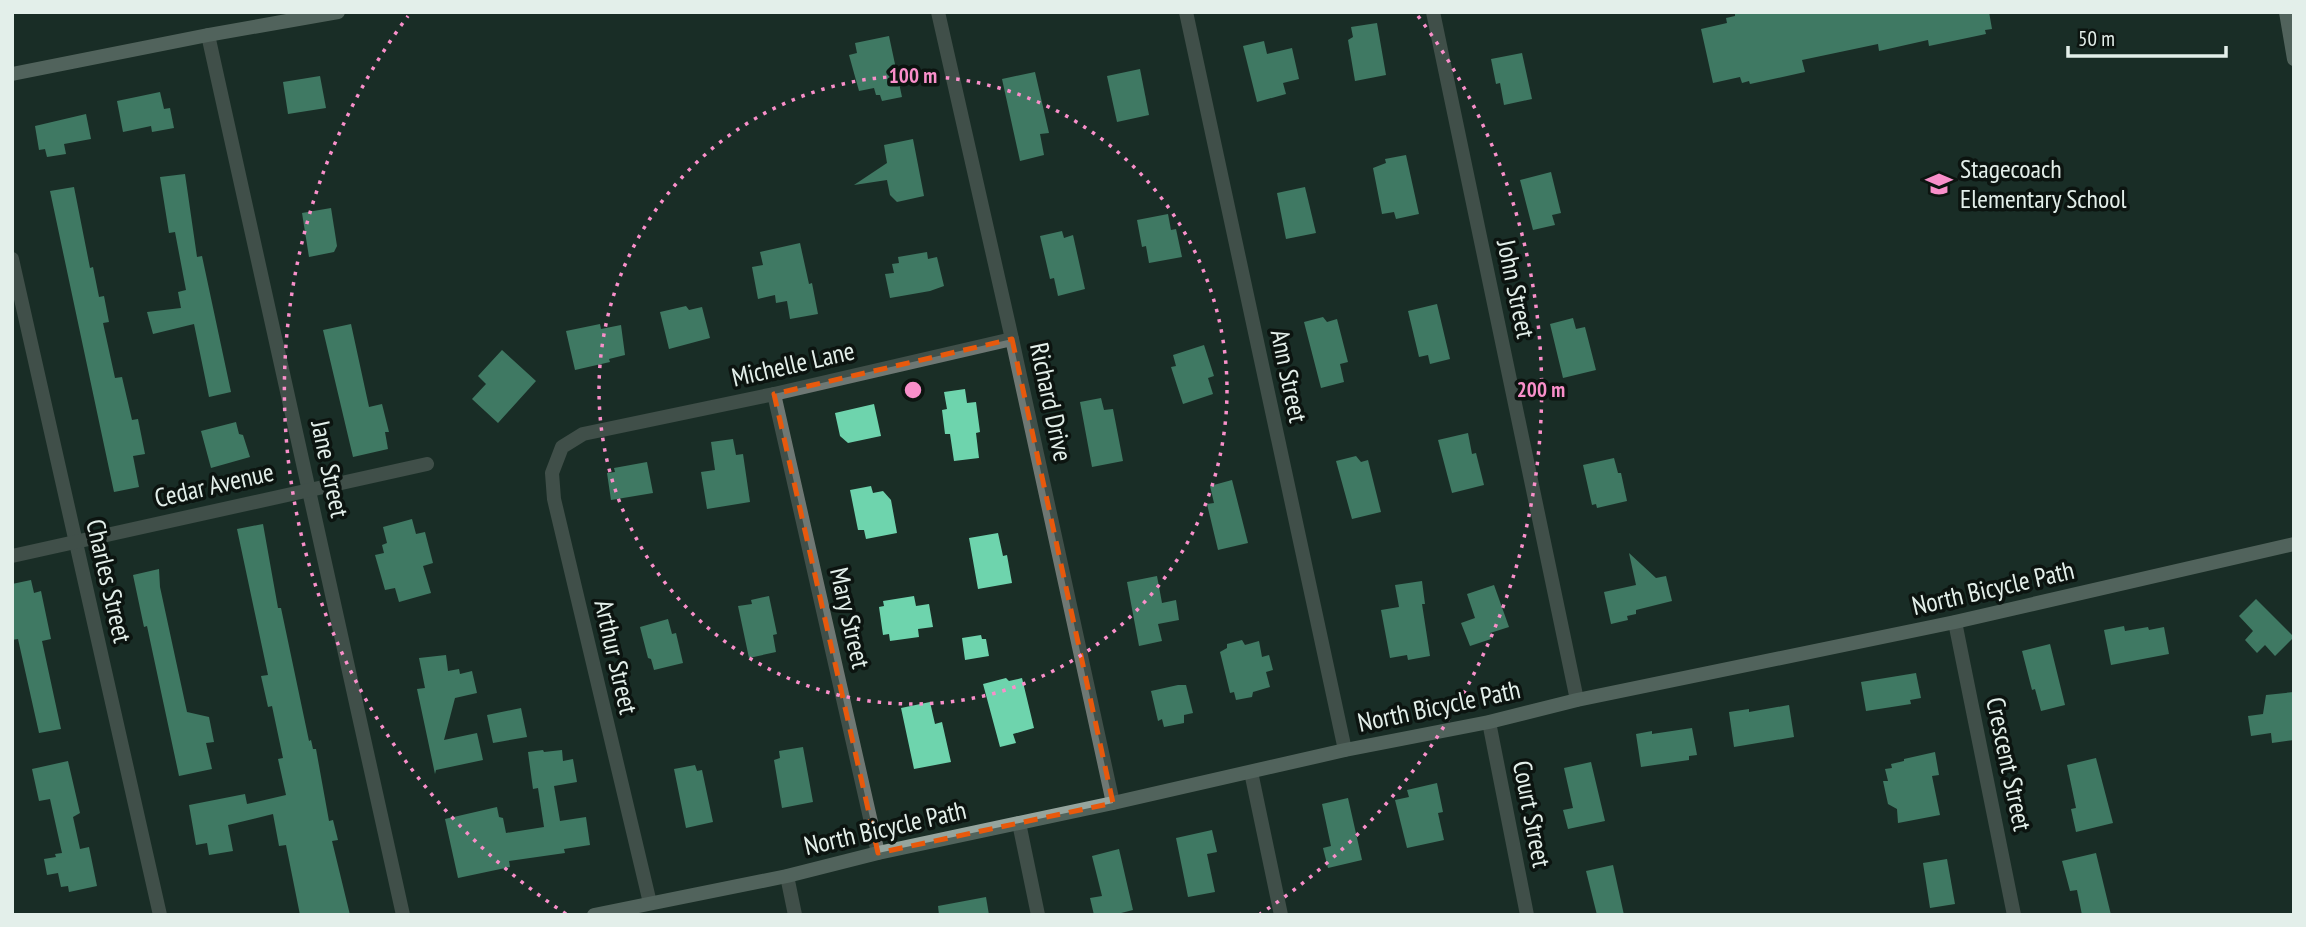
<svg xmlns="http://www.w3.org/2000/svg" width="2306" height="927" font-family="'PT Sans Narrow',sans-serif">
	<rect width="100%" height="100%" fill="#1a2e26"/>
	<g fill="#6ed4ad">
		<polygon points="1735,12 1989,12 1992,29 1985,30 1986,34 1929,46 1928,40 1879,51 1878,44 1802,60 1805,72 1750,84 1749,81 1742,83 1740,77 1713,83 1701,29 1727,23 1726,18 1735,16"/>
		<polygon points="1377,23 1386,75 1355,81 1348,40 1353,37 1351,27"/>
		<polygon points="889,36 902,97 882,101 880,95 876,95 874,88 859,91 849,55 857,53 855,43"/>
		<polygon points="1264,41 1267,54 1292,48 1299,79 1283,83 1286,94 1257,102 1243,46"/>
		<polygon points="1522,53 1532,99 1504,105 1500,83 1496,84 1491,59"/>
		<polygon points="1140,69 1149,115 1117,122 1107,76"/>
		<polygon points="1035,72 1049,133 1040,134 1044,155 1020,161 1002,79"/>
		<polygon points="320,76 326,108 288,114 283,82"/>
		<polygon points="160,92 164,109 170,108 174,128 152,132 151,126 123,132 117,101"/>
		<polygon points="86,114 91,139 64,144 66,154 47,157 45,149 39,150 35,126"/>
		<polygon points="913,139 924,196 897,202 890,195 887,180 854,185 887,163 884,145"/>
		<polygon points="1406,155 1419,214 1396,219 1394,212 1382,214 1373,168 1386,163 1385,159"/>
		<polygon points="1551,172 1561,213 1552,215 1555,225 1533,230 1520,180"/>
		<polygon points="185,174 197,257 202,256 231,392 209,397 194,324 153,334 147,312 181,308 178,292 186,290 175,232 169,233 160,177"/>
		<polygon points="74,187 90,268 93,267 99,297 104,296 109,322 103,323 115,378 122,377 132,420 138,419 145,454 133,456 139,487 114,492 50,191"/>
		<polygon points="1305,187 1316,233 1286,239 1277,193"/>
		<polygon points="331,208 337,246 334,252 309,257 302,213"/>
		<polygon points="1168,214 1171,230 1176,229 1182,257 1149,263 1146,246 1142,247 1137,220"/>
		<polygon points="1062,231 1064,238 1073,235 1085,289 1058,296 1054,278 1050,279 1040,236"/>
		<polygon points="800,243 809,284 812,283 818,314 790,319 787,301 776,303 775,295 758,299 752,267 763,265 760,252"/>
		<polygon points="927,252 928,259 937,257 944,286 930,291 890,298 885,274 894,273 892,264 899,263 898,257"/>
		<polygon points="1437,304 1450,359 1430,364 1428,355 1419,357 1408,311"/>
		<polygon points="686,306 689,310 702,307 710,338 669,349 660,312"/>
		<polygon points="1323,317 1327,322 1337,319 1348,362 1340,364 1344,382 1321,388 1304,322"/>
		<polygon points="1573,318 1576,329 1585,327 1596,370 1563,378 1550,324"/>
		<polygon points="351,324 369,407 382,404 389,432 385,432 388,449 353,457 323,330"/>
		<polygon points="600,324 601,329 621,325 625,355 609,359 610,362 575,370 566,331"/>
		<polygon points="1204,345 1214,376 1208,378 1213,394 1183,404 1171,367 1176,366 1173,355"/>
		<polygon points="502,350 536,381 498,423 472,399 486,384 478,376"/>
		<polygon points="965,389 967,403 976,402 980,432 976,433 979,458 954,461 950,434 945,434 942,410 947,409 944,392"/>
		<polygon points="1101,398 1104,410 1113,409 1123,461 1092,467 1080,402"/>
		<polygon points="874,404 881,436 848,443 840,436 835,413"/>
		<polygon points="236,422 239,434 243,435 250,457 211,468 201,431"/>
		<polygon points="1468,433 1472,454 1476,453 1484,485 1452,493 1438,440"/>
		<polygon points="733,439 736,455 743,454 750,502 707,509 701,472 715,470 711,442"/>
		<polygon points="1356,456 1361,462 1368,460 1381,512 1352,519 1336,461"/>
		<polygon points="1614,458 1618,473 1621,473 1627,501 1597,508 1596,504 1592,505 1583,465"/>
		<polygon points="647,462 653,493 611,500 607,473 615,472 614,468"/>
		<polygon points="1232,480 1248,543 1218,550 1207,504 1214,503 1210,486"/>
		<polygon points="871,486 873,493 883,491 891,500 897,533 866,539 864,530 858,530 850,490"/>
		<polygon points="412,519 416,534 425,532 433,563 423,566 431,593 399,602 395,588 385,590 375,555 384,553 382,545 387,543 383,527"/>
		<polygon points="263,524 278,608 281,608 309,741 311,740 313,749 316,749 329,821 333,820 338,840 332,841 350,915 300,915 286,845 279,846 273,814 228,825 233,851 209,855 207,843 196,845 189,805 245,794 247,804 286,795 278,759 283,758 272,706 268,707 261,676 268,675 237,529"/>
		<polygon points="998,533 1003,556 1007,555 1012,583 978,589 969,538"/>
		<polygon points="1629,553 1656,578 1666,576 1672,601 1636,610 1636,614 1627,616 1628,620 1611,624 1604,592 1636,585"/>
		<polygon points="159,569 160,587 187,712 209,717 214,742 206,743 212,769 179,776 147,626 144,627 133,575"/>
		<polygon points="1157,576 1162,603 1176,600 1179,620 1158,624 1162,641 1139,646 1127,582"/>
		<polygon points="31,580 34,593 41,591 51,639 42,641 61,729 39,733 18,639 12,640 12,584"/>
		<polygon points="1422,581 1425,604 1422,604 1430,656 1408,660 1407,655 1390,658 1381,610 1399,607 1395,585"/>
		<polygon points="1494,585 1509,627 1490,633 1491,639 1470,646 1461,623 1475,618 1467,594"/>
		<polygon points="769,596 777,634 773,635 776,652 749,658 738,606 752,604 751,600"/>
		<polygon points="914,596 916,606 929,604 933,627 918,629 919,637 890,641 889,634 883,635 879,607 884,606 883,601"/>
		<polygon points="2256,599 2294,637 2275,656 2265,645 2257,653 2245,640 2253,631 2239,616"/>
		<polygon points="668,619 672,634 676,633 683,663 654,670 651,659 648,658 640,627"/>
		<polygon points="2124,626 2125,631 2148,627 2149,630 2164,627 2169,654 2111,665 2104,630"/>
		<polygon points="981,635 982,639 986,639 989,656 965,660 962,638"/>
		<polygon points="1242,640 1245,645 1259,641 1262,657 1269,655 1273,670 1266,672 1270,687 1253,692 1252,697 1236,700 1234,692 1230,693 1220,652 1227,648 1227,644"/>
		<polygon points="2050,644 2065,705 2041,711 2035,689 2032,690 2022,651"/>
		<polygon points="446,655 448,671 459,669 460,674 472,671 477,693 455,698 444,740 477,733 483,760 436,770 435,774 417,689 425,688 419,658"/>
		<polygon points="1916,673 1921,698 1910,700 1911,704 1866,711 1861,682"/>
		<polygon points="1006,678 1009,681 1022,678 1034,728 1013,734 1016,743 1000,747 983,684"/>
		<polygon points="1178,685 1186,685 1193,713 1184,715 1184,723 1164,727 1162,719 1158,721 1151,691"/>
		<polygon points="2294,692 2294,740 2272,743 2271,733 2251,736 2248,716 2263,714 2266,695"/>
		<polygon points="930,702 935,724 942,722 951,762 914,769 901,708"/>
		<polygon points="1789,705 1794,737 1734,747 1729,712 1749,709 1749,712"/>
		<polygon points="521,708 527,737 493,743 487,715"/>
		<polygon points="1692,728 1697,755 1689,756 1689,760 1641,767 1636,734 1652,731 1652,734"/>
		<polygon points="803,747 813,802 782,808 774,760 780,758 779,751"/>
		<polygon points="543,750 544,752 562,750 563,761 573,759 577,782 554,786 560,821 586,817 590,845 564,849 565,853 509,861 510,867 458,878 445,819 497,807 499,817 503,818 506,833 544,827 538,788 533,789 528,752"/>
		<polygon points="1935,752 1939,775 1932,776 1940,815 1898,823 1897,809 1888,804 1883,781 1888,781 1885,769 1892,768 1891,764 1904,761 1904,759"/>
		<polygon points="2096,758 2113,823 2076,832 2071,809 2076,808 2067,765"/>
		<polygon points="68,761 80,813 73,817 80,849 89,847 97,886 69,892 68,886 61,887 58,873 47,875 44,859 56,857 55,854 62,853 50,799 39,801 32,769"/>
		<polygon points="1591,762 1605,821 1568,829 1563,810 1573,808 1564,768"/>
		<polygon points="695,765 697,771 702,770 713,822 686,828 674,769"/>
		<polygon points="1437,783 1443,812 1438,813 1444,840 1407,848 1395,800 1409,797 1407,790"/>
		<polygon points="1348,798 1362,860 1328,868 1323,848 1331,846 1322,804"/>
		<polygon points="1212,830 1217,852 1207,854 1215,892 1188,897 1176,838"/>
		<polygon points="1119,849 1133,910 1113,915 1094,915 1090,898 1102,896 1092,856"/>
		<polygon points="2096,853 2111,915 2082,915 2077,890 2070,891 2062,861"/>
		<polygon points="1947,859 1955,904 1930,908 1923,863"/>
		<polygon points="1613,865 1624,915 1597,915 1586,871"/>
		<polygon points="986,897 989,915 939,915 938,906"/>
	</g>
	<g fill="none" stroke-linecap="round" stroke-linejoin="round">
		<g stroke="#6f7874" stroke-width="14">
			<polyline points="938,12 1012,339 1113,803"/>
			<polyline points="1186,12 1345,750"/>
			<polyline points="1433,12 1577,700"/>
			<polyline points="208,35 403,915"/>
			<polyline points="12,259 160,915"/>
			<polyline points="774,394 878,853"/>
			<polyline points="12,556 427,464"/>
			<polyline points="1955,622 2014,915"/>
			<polyline points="1489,722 1527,915"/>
			<polyline points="1251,772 1281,915"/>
			<polyline points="1019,823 1038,915"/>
			<polyline points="787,876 795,915"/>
			<polyline points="650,903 554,499 552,473 562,447 583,434 774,394 1012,339"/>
		</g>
		<g stroke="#96a59e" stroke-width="14">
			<polyline points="2286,12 2294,59"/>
			<polyline points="12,74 208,35 338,12"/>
			<polyline points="594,915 787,876 878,853 1113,803 1345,750 1489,722 1577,700 1955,622 2294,544"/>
		</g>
	</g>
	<path d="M0 0H2306V927H0ZM1012,339l101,464 -235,50 -104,-459z" fill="#1a2e26" fill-opacity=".55" fill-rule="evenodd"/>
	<path fill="none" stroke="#e8590c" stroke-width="5" stroke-dasharray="14 9" stroke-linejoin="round" d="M1012,339l101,464 -235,50 -104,-459z"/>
	<g fill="none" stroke="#f98fca" stroke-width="3.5" stroke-dasharray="3.5 7">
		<circle cx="913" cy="390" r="314"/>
		<path d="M566 914A628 628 0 0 1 408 16M1418 16A628 628 0 0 1 1260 914"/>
	</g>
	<defs>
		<symbol id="school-bare" viewBox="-9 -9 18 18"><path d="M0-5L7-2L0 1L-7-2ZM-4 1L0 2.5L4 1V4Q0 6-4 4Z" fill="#f98fca" stroke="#0c1410" stroke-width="2.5" paint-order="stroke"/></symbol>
	</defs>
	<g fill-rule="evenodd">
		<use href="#school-bare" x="1920" y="165" width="38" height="38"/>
	</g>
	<g text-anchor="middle" stroke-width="7" stroke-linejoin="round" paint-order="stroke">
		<g font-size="26" fill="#e3efea" stroke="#0c1410" text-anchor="start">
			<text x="1960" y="178">Stagecoach<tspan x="1960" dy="30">Elementary School</tspan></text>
		</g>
		<g font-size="26" fill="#e3efea" stroke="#0c1410">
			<text transform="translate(1516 289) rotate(78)" y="9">John Street</text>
			<text transform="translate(793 364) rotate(-13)" y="9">Michelle Lane</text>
			<text transform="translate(1289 376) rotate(78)" y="9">Ann Street</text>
			<text transform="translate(1051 402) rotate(78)" y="9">Richard Drive</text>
			<text transform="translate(330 469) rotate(78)" y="9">Jane Street</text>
			<text transform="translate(214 485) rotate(-13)" y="9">Cedar Avenue</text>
			<text transform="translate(109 581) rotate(77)" y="9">Charles Street</text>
			<text transform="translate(1993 588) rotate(-13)" y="9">North Bicycle Path</text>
			<text transform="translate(850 618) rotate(77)" y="9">Mary Street</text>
			<text transform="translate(616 657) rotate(77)" y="9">Arthur Street</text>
			<text transform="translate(1439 706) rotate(-12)" y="9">North Bicycle Path</text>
			<text transform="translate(2009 764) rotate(78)" y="9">Crescent Street</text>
			<text transform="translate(1532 814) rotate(79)" y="9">Court Street</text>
			<text transform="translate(885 828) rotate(-13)" y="9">North Bicycle Path</text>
		</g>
	</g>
	<circle cx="913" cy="390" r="10" fill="#f98fca" stroke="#0c1410" stroke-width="3.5"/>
	<g font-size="21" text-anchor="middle" font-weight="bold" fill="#f98fca" stroke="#0c1410" stroke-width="7" stroke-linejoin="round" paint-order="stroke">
		<text x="913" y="83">100 m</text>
		<text x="1541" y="397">200 m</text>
	</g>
	<rect width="2306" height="927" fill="none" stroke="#e3efea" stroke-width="28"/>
	<path d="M2068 46v10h158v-10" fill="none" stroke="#e3efea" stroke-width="3.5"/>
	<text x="2078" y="46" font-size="21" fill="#e3efea" stroke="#0c1410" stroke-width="5" paint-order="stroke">50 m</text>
</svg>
